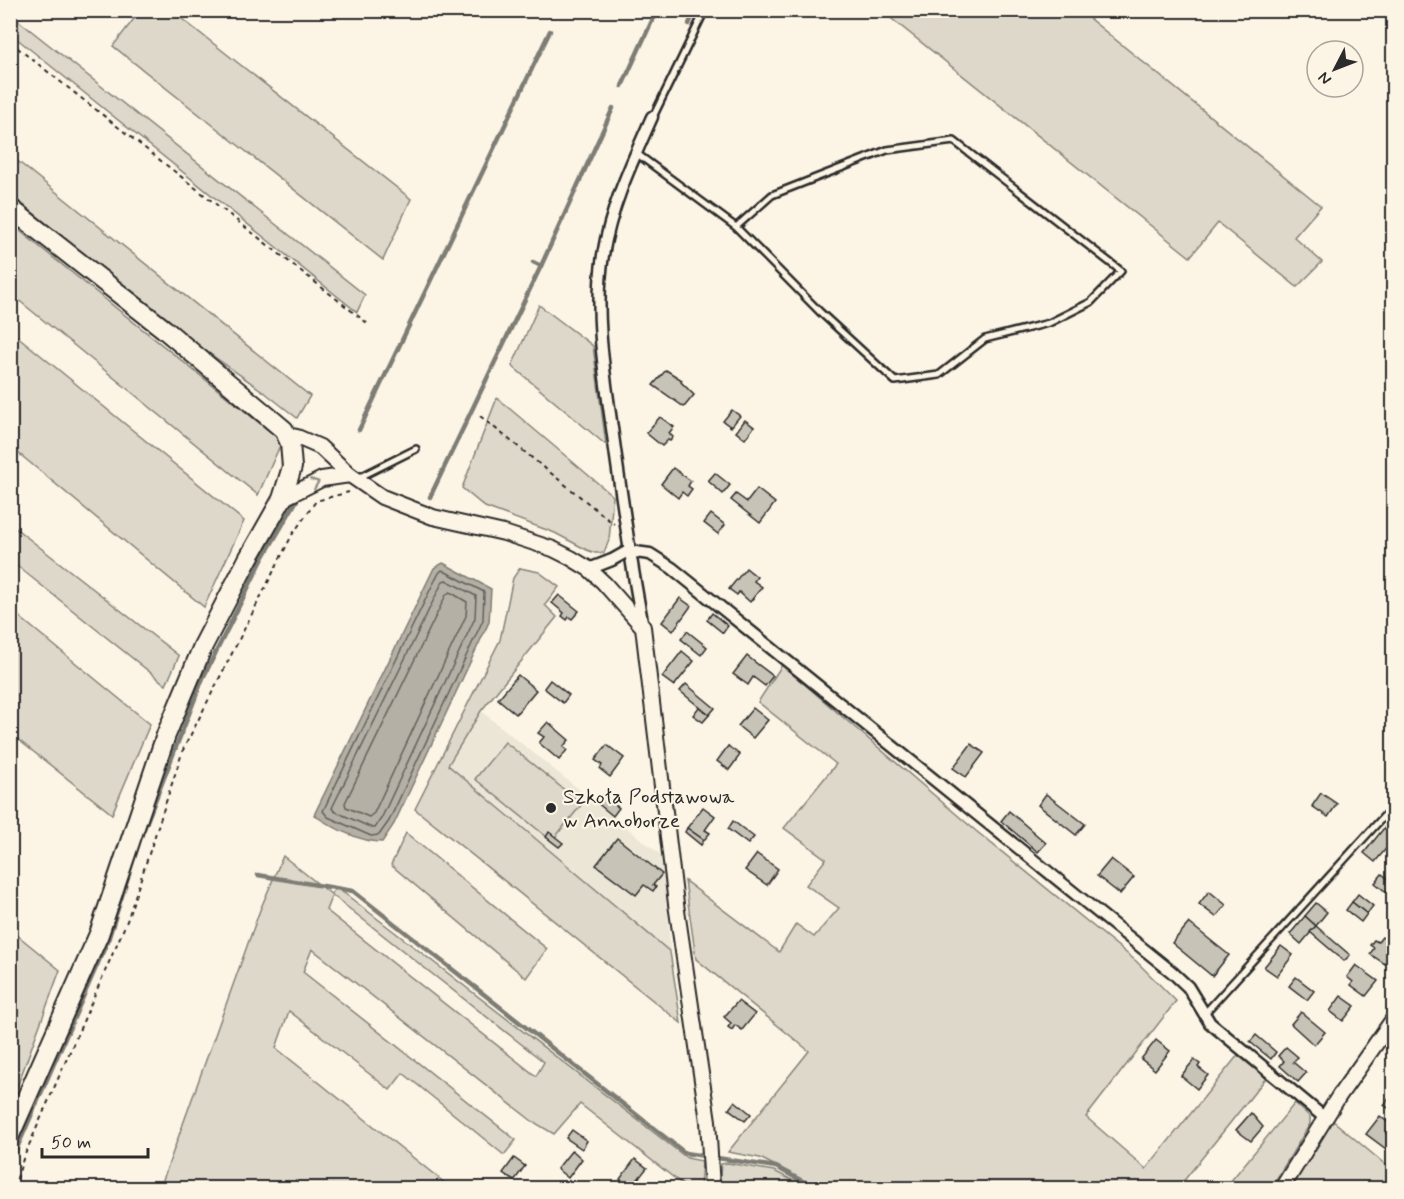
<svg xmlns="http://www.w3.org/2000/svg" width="1404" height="1199" font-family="Mynerve,sans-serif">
	<rect width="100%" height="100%" fill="#fcf5e5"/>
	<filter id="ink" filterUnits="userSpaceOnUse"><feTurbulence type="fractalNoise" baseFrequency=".0167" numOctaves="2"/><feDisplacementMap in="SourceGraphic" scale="12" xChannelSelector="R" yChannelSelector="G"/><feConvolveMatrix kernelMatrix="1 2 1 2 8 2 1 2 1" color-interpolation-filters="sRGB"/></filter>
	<g filter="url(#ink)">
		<polygon fill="#ece6d7" points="481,711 666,859 670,952 447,765"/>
		<g fill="#ded8ca" stroke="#84827a" stroke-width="1.5" fill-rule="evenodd">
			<polygon points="140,11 172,11 411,199 383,260 113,46"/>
			<polygon points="882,11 1080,11 1321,206 1294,237 1322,262 1297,287 1218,223 1190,257"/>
			<polygon points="10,14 365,295 357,312 11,34"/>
			<polygon points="10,155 310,396 297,418 264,392 199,346 11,195"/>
			<polygon points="10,223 282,441 258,495 11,294"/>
			<polygon points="539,305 593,346 606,445 512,366"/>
			<polygon points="11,331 244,521 204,607 11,447"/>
			<polygon points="497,398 613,496 609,540 604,553 595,553 587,550 555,533 485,507 462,488"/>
			<polygon points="10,524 179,656 166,685 11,561"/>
			<polygon points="520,568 539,572 559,587 545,605 557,617 481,711 448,765 670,952 681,1023 415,809 500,640 513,578"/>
			<polygon points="11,610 150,724 112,814 11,734"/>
			<polygon points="782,665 976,831 1136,961 1176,1001 1086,1117 1146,1169 1238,1055 1266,1078 1178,1188 819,1188 760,1158 728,1152 809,1051 696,959 685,881 779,952 796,924 814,937 839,908 806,885 826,859 784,828 836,764 758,702"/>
			<polygon points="505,742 582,804 552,841 475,779"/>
			<polygon points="406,833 547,949 526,978 391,865"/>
			<path d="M283,856l48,38 5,-6 12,8 339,262 15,3 -2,27h-13l-107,-84 -26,30 -22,-13 -220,-172 -9,23 213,168 -12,15 -101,-82 -13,17 -101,-79 -13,37 175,140h-291l100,-278zM332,895l212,167 -8,14 -210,-166z"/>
			<polygon points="11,930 60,970 17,1087 10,1082"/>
			<polygon points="1295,1103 1310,1117 1310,1124 1271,1188 1225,1188"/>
			<polygon points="1331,1119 1393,1171 1393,1188 1290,1188"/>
			<polygon points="728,1163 774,1171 808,1188 719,1188 721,1164"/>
		</g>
		<path fill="#b4b0a5" stroke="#7d7b74" stroke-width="1.5" d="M443,563l48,26 -2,33 -95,202 -12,18c-22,0 -49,-14 -68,-27l120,-247z"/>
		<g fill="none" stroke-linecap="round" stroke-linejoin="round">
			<g stroke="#62605c" stroke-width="1.5">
				<polygon points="442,570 484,592 483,620 389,821 379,835 371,836 328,817 323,811 431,588 439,573"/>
				<polygon points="446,580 476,596 475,618 382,817 375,828 372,828 334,811 332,808 438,591 443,581"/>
				<polygon points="450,592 467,602 466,616 374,813 369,817 346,807 345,803 446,595"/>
			</g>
			<g stroke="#7d7b74" stroke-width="4.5">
				<polyline points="689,24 695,10"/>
				<polyline points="622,86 657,10"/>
				<polyline points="533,262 541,266"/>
				<polyline points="359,430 550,31"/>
				<polyline points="430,497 541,266 613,108"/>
				<polyline points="144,829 203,678 263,558 297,500"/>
				<polyline points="258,875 353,891 685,1153 776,1167 815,1188"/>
				<polyline points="10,1164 108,940 139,842"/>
			</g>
		</g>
		<g fill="#c8c3b7" stroke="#2b2b2b" stroke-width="1.5">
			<polygon points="666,370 682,380 681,382 694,395 684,407 653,385"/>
			<polygon points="732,410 740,416 731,427 723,421"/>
			<polygon points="660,417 674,427 669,433 673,437 670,441 668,440 662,446 646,433"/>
			<polygon points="745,420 754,427 745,439 736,432"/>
			<polygon points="673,468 691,481 688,486 692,489 687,496 682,492 678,498 661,484"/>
			<polygon points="715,473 730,485 723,494 708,481"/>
			<polygon points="757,489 775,503 760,523 731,500 736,494 747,502"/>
			<polygon points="711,514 725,525 718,534 704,523"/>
			<polygon points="746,568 757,577 754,581 762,587 750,602 739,592 737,595 729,589"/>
			<polygon points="559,595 579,611 572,619 569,617 567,620 562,616 564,613 552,603"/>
			<polygon points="680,598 691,606 673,631 662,622"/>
			<polygon points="712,613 728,626 723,633 707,620"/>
			<polygon points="687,631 707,647 701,655 681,639"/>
			<polygon points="682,651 694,661 674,686 662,677"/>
			<polygon points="747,656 773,676 765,686 753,677 748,685 733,674"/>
			<polygon points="518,675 536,690 516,714 498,699"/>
			<polygon points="550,680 569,695 563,703 544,688"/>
			<polygon points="686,684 715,708 709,715 680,691"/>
			<polygon points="699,707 709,715 703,722 693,715"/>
			<polygon points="753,708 768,720 753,738 738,726"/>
			<polygon points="548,722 569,740 563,747 567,750 559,760 539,743 544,737 538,733"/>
			<polygon points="971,744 984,753 966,777 953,768"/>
			<polygon points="607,745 624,758 610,777 600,769 602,765 595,760"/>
			<polygon points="728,746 740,755 729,770 717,761"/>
			<polygon points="1321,793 1337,804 1328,817 1312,806"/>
			<polygon points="1046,794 1085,824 1076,835 1038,805"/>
			<polygon points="602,795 619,808 613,816 596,802"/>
			<polygon points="703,807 715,816 705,830 710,833 704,840 687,828"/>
			<polygon points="1009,811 1046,843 1038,852 1001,821"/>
			<polygon points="733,821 754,837 748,844 728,829"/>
			<polygon points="687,828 704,840 701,845 685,832"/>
			<polygon points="1384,828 1394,835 1394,839 1375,862 1364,853"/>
			<polygon points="549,832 563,843 559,847 546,837"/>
			<polygon points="617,838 662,874 653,885 656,887 653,891 644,885 636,895 596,865"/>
			<polygon points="757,854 778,869 767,885 745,870"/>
			<polygon points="1111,859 1134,877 1120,894 1097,876"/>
			<polygon points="1382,874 1393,883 1386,892 1375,883"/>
			<polygon points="1209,891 1226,905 1216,917 1199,904"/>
			<polygon points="1358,894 1373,906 1367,914 1352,902"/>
			<polygon points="1352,902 1367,914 1361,922 1346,910"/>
			<polygon points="1316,903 1327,912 1316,926 1305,916"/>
			<polygon points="1305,916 1316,926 1301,944 1290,934"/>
			<polygon points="1189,923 1229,955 1212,976 1172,943"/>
			<polygon points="1316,926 1350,955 1344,961 1310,932"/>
			<polygon points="1382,937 1394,945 1394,953 1385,964 1370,954 1374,948 1370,945 1374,940 1378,942"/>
			<polygon points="1281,946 1293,955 1277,976 1264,967"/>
			<polygon points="1356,965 1378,981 1366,996 1351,985 1353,982 1347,977"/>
			<polygon points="1296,977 1314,991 1307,1000 1289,986"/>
			<polygon points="1341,996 1355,1006 1343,1021 1330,1011"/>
			<polygon points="738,1001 755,1014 742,1030 735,1025 732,1030 728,1027 731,1023 724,1017"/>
			<polygon points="1301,1012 1325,1032 1314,1045 1291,1024"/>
			<polygon points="1256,1035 1276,1052 1271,1059 1250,1042"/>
			<polygon points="1156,1040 1170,1051 1155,1070 1141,1059"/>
			<polygon points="1286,1047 1298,1057 1293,1062 1306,1073 1298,1082 1280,1066 1284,1061 1278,1056"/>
			<polygon points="1194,1060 1200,1064 1198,1067 1208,1075 1197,1089 1181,1076"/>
			<polygon points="1394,1092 1394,1112 1384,1105"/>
			<polygon points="735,1101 751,1114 745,1121 729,1109"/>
			<polygon points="1251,1113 1263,1127 1251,1141 1236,1130"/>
			<polygon points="1380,1116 1391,1125 1386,1133 1393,1139 1386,1149 1366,1134"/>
			<polygon points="572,1130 587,1141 582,1149 566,1138"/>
			<polygon points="572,1150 582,1159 568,1178 557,1169"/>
			<polygon points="514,1158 525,1166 514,1181 503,1173"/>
			<polygon points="635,1159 647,1168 631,1188 620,1179"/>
		</g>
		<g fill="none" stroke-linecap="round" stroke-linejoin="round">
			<defs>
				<g id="service">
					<polyline points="653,117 705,10"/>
					<polyline points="636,153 736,227 820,312 895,381 939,375 985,339 1049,323 1091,302 1121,271 954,141 887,150 772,195 736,227"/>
					<polyline points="358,478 416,449"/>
					<polyline points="1205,1013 1394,805"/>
				</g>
				<g id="minor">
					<polyline points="589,569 612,560 628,551 650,554 672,568 1172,972 1188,987 1210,1023 1325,1118"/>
					<path d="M643,626c-13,-66 -22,-132 -31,-198 -8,-57 -18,-116 -9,-173 8,-49 29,-93 49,-138"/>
				</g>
				<g id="tertiary">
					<polyline points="288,435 297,437 320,447 350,475 382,497 433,517 504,533 553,549 571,558 589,569 604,583 643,627 676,904 708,1121 712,1188"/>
					<polyline points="282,499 322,479 350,475"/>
					<polyline points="1282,1188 1339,1096 1394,1018"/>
				</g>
				<polyline id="trunk" points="10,208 164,329 284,430 290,443 292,467 282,499 248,559 203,646 166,735 99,934 10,1135"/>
			</defs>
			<use href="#service" stroke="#2b2b2b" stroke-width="10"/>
			<use href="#minor" stroke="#2b2b2b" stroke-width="15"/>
			<use href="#tertiary" stroke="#2b2b2b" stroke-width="18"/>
			<use href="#trunk" stroke="#2b2b2b" stroke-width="22"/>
			<g stroke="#2b2b2b" stroke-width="2" stroke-dasharray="4.5 4.5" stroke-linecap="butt">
				<polyline points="10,42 367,323"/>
				<polyline points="480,416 614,524"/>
				<polyline points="14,1188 23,1159 127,921 183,750 292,535 316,501 349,492"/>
			</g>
			<use href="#service" stroke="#fcf5e5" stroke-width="5"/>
			<use href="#minor" stroke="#fcf5e5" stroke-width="10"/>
			<use href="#tertiary" stroke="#fcf5e5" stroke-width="14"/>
			<use href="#trunk" stroke="#fcf5e5" stroke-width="18"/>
		</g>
		<defs><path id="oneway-chevron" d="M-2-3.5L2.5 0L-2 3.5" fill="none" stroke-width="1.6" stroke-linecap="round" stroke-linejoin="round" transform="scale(1.5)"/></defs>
		<use stroke="#949088" href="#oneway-chevron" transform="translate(315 483) rotate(-22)"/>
	</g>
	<circle fill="#2b2b2b" stroke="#fcf5e5" stroke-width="2" cx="551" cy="808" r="6"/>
	<g text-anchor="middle" stroke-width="4.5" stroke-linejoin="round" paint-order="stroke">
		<g font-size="21" fill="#2b2b2b" stroke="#fcf5e5" text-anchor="start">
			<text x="563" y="803">Szkoła Podstawowa<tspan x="563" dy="24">w Annoborze</tspan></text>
		</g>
	</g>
	<rect width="1404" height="1199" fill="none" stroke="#fcf5e5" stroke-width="36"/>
	<rect x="18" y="18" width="1368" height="1163" fill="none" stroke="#2b2b2b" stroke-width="2" filter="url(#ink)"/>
	<g transform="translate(1335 69) rotate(228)"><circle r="28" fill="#fcf5e5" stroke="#a8a49b" stroke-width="1.5"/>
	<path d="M0-4.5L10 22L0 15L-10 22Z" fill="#2b2b2b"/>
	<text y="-9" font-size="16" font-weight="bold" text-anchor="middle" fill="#2b2b2b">N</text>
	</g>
	<path d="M42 1148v9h106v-9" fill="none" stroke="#2b2b2b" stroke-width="3"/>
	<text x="51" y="1148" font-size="18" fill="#2b2b2b" stroke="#fcf5e5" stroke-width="4.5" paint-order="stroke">50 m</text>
</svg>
